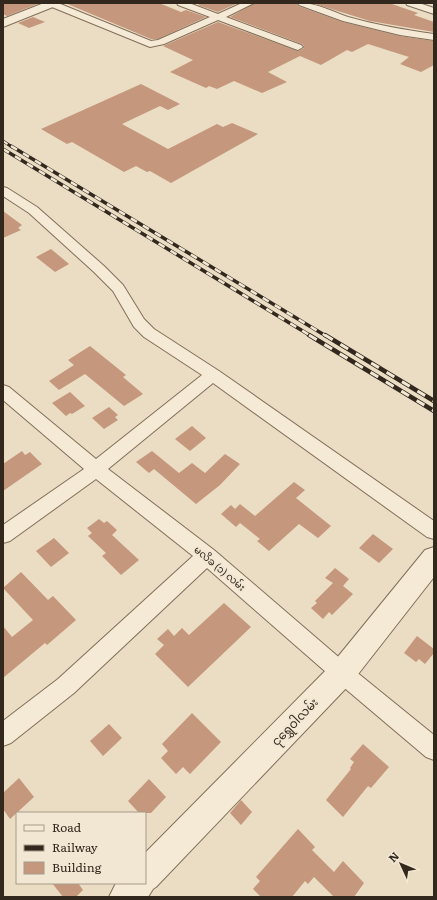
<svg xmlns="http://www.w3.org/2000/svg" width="437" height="900" font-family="Literata,'Noto Sans Myanmar',serif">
	<rect width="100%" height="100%" fill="#eaddc3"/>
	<g fill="#c5977c">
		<polygon points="3,3 40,3 7,16 3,14"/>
		<polygon points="65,3 159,3 181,12 186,10 206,17 158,39 151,39"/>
		<polygon points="201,3 238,3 218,12 198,5"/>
		<polygon points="255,3 297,3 298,6 343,22 400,36 434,41 434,65 421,72 400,64 409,57 368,44 352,52 347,50 321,65 300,56 268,72 287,82 262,93 234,81 217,89 209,86 206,88 170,72 193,60 163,46 218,22 298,51 304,48 304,46 302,44 230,17"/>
		<polygon points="312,3 389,3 418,13 414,15 434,22 434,32 370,21"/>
		<polygon points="33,17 45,22 29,28 18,23"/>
		<polygon points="141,84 180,104 168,110 160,106 122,124 168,149 217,124 223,127 232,123 258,134 171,183 150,171 147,172 136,166 124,172 72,142 67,144 41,129"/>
		<polygon points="3,211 22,225 18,228 21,230 3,238"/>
		<polygon points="51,249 69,264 55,272 36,257"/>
		<polygon points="90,346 126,375 123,377 143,394 124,406 85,374 59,390 49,381 74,365 68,360"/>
		<polygon points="70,392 85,406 72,414 70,413 66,416 52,403"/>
		<polygon points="109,407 118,415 115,417 118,420 104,429 92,418"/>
		<polygon points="192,426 206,438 190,451 175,439"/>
		<polygon points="22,451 25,455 30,452 42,464 3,491 3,464"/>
		<polygon points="152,451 179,473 192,463 205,473 225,454 240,464 220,485 196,504 154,469 149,473 136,462"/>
		<polygon points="294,482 305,490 296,498 331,526 318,538 299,524 269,551 257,541 260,539 240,523 236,527 221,514 231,505 235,509 240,504 255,516"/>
		<polygon points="99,519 104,523 107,521 117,530 112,535 139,560 121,575 102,556 106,553 88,536 92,533 87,528"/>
		<polygon points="373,534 393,549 379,563 359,548"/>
		<polygon points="54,538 69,553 51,567 36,551"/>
		<polygon points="335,568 349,579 343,586 353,594 332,615 329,612 323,619 311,608 317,603 315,601 333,583 325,578"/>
		<polygon points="21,572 48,600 53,596 76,620 47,645 45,643 3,678 3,626 12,637 33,620 3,588"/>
		<polygon points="224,603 251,627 188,687 155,654 164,645 157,639 168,629 174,636 182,628 189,635"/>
		<polygon points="417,636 434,649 434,653 425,664 419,659 416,662 404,653"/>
		<polygon points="192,713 221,742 190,774 183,767 176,774 161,758 168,751 162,744"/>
		<polygon points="109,724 122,738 103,756 90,741"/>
		<polygon points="363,744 389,767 371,788 368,786 343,817 326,800 351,769 350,768 354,762 350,759"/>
		<polygon points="19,778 34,797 10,819 3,809 3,793"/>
		<polygon points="149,779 166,797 151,813 139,813 128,801"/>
		<polygon points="241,800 252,812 241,825 230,813"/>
		<polygon points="298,829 315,847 312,850 334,872 343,861 364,883 354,897 334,897 314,877 308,884 305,881 292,897 261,897 253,889 260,881 256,877"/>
		<polygon points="52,883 78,883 83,890 76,897 63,897"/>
	</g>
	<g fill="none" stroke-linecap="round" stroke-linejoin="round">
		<defs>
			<g id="minor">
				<polygon points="46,3 58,3 151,41 158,40 210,17 178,5 177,3 189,3 218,14 242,3 254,3 226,17 301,45 303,47 298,50 295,49 218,20 164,44 150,47 47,5"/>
				<path d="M298,3c19,0 33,8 50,14 28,8 57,13 86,17v6l-34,-5 -57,-14 -44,-16z"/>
				<polygon points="406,3 419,3 434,8 434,14 407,5"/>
				<polygon points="3,187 7,188 37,207 104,266 123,285 144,319 154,329 219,371 434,521 434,539 427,537 213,383 108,469 214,550 349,666 434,735 434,760 426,757 335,680 207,568 74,693 11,743 3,746 3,721 58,679 193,556 96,479 10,541 3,543 3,525 84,469 3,400 3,385 9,387 96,459 202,375 144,337 134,327 113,291 94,272 29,213 3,196"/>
			</g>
			<g id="tertiary">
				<polygon points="44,3 60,3 58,5 3,27 3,19"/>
				<polygon points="434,547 434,577 352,682 156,887 153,889 148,897 109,897 116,883 145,883 145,853 332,664 425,550"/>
			</g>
		</defs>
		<use href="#minor" stroke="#826e5b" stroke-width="2"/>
		<use href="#tertiary" stroke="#826e5b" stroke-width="2"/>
		<use href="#minor" fill="#f5ead5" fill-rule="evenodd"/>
		<use href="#tertiary" fill="#f5ead5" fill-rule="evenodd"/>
		<defs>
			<polyline id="rail-far2" points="3,141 12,147"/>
			<g id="rail-far1">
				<polyline points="11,146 326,336"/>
				<polyline points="3,149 311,336"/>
			</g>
			<g id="rail">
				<polyline points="309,335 434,411"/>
				<polyline points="325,335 434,401"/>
			</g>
		</defs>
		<use href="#rail-far2" stroke="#33281e" stroke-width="3"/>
		<use href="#rail-far1" stroke="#33281e" stroke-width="3.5"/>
		<use href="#rail" stroke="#33281e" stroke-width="4.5"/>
		<use href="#rail-far2" stroke="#f2e7d2" stroke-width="2" stroke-dasharray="5.5" stroke-linecap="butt"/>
		<use href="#rail-far1" stroke="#f2e7d2" stroke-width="2.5" stroke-dasharray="7" stroke-linecap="butt"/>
		<use href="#rail" stroke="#f2e7d2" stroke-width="3" stroke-dasharray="9" stroke-linecap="butt"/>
	</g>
	<g text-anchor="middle" stroke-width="4" stroke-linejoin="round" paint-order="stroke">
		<g font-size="10" fill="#33281e" stroke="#f2e7d2">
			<text transform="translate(220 568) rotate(40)" y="4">မလိခ (၁) လမ်း</text>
		</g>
		<g font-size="12" fill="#33281e" stroke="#f2e7d2">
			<text transform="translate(295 722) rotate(-46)" y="4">ငုရွှေဝါလမ်း</text>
		</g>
	</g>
	<rect width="437" height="900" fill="none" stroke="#33281e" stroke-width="8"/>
	<rect x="16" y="812" width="130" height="72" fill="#f2e7d2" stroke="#a69b8a"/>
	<rect x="24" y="825" width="20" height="6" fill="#f5ead5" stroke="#a69b8a"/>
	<text x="52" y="832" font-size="12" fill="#33281e">Road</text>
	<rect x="24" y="845" width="20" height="6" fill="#33281e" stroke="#a69b8a"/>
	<text x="52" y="852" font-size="12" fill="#33281e">Railway</text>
	<rect x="24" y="862" width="20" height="12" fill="#c5977c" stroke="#a69b8a"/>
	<text x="52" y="872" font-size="12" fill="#33281e">Building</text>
	<g transform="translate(401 864) rotate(314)" stroke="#f2e7d2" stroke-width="3" paint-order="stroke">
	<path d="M0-3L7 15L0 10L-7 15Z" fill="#33281e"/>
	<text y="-6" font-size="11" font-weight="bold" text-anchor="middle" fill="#33281e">N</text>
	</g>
</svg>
